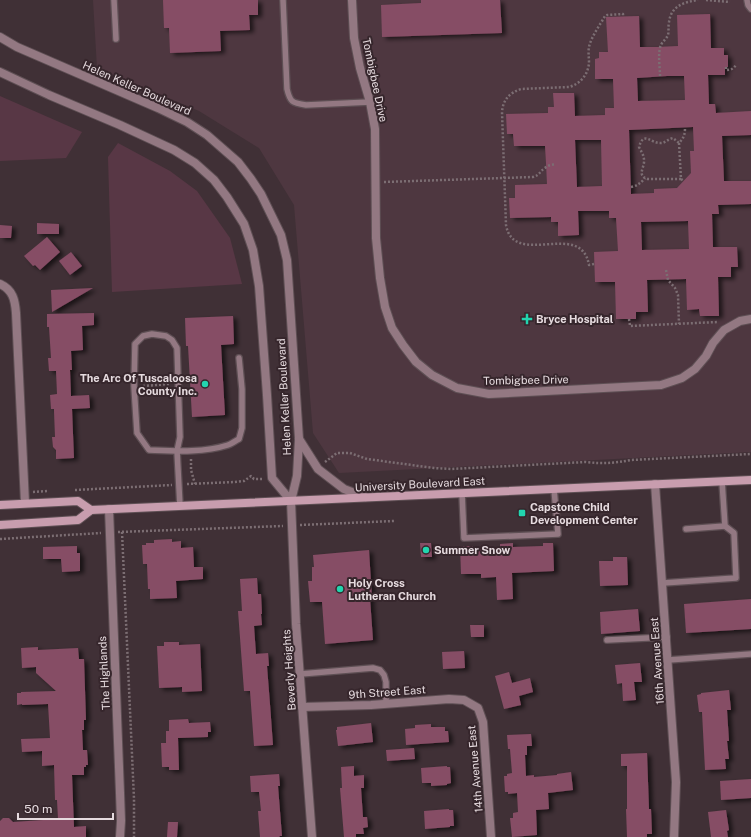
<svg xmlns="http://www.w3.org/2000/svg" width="751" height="837" font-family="'Public Sans',sans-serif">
	<defs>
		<filter id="shadow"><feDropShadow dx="4" dy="2.5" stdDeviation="2" flood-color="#0009"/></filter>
	</defs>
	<rect width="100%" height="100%" fill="#403036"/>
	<polygon fill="#4e3740" points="93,0 751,0 751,452 339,473 313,433 294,205 259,148 199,111 97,68"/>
	<g fill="#583745">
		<polygon points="0,96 82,132 66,158 0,161"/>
		<polygon points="118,143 170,171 197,191 230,238 242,284 112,292 108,157"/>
	</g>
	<g fill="#864d65" fill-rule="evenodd" filter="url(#shadow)">
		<polygon points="163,0 258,0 258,15 249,15 250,30 220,31 221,51 170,53 169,28 164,28"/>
		<polygon points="421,0 500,0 502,33 382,37 381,5 421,3"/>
		<path d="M710,14l1,34h13v7h4v12h-3v8h-17l1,29h6l1,9 35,-2v24l-29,1 2,45h27v23l-33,1 1,9h-7l1,33h24l1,20h-7v10h-13l1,39h-19l-1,-7 -12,1 -1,-31 -39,1 1,32h-12v7h-20l-1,-37h-20l-1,-30 24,-1 -2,-33h-7v-7h-31l1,24 -21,1v-14h-7v-5l-41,1 -1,-20h6v-13l32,-1 -1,-21 -1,-17h-31l-1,-12h-6l-1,-20 42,-1v-6h6l-1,-14h21l1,23 30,-1v-7h9l-1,-29h-18v-20l4,-1v-6h9l-2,-35 33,-1 1,31h17l21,-1 -1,-31zM667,76h17l1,24 -47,1 -1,-23zM693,127l1,24h-4l1,22 -14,15 -23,1v4l-23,1 -2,-64zM575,140h26l1,46 -25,1zM688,221l1,28 -47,1 -1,-28z"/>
		<polygon points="37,223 59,224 59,234 37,234"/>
		<polygon points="0,225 12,226 11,238 0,238"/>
		<polygon points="47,237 60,252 40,270 35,265 33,266 24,256"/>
		<polygon points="71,252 82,266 70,275 59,261"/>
		<polygon points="93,288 52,312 51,290"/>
		<polygon points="94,313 94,325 82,326 83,350 71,351 72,370 70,370 71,396 89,395 90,408 72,409 74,458 56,459 56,450 53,447 52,437 55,437 54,411 54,409 51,409 50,395 57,394 56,371 49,371 48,358 51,358 49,327 47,327 47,314"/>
		<polygon points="233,316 234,344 221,345 225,415 192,417 188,346 186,346 185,318"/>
		<polygon points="172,539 172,542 181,541 181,548 193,547 194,567 203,567 203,579 176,581 177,598 150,599 150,589 148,589 147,564 143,564 142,545 146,545 146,543 154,543 154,540"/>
		<polygon points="420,543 431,543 432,557 421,557"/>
		<polygon points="513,543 513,547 543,546 543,543 553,543 554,571 512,573 513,599 497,600 496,577 481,578 481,574 461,574 460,546 473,546 473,549 500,548 500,544"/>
		<polygon points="77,546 77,553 80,553 80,571 62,572 61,559 43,559 43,547"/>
		<polygon points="369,550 372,598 370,598 373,640 325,644 322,602 310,602 308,581 312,581 312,567 314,567 313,555"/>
		<polygon points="613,557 627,557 628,585 600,586 599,561 613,561"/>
		<polygon points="257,578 258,594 261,594 262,614 261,614 262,625 254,626 256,654 268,653 269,666 267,666 271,717 271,718 273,745 254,746 250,691 244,691 238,611 242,611 240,579"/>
		<polygon points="751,599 751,629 686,633 684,604"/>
		<polygon points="638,609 640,631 601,634 600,612"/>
		<polygon points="470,625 484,625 484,637 471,637"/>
		<polygon points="164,642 179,642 179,645 200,644 202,691 182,692 182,687 159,688 157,646 164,646"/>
		<polygon points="38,647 38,650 78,648 79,659 84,659 86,720 84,720 84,730 82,730 83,750 87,750 88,765 86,765 86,767 84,767 84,775 72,775 74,827 86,826 86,837 0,837 0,821 3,818 9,818 13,822 58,819 57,800 55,800 54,765 42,766 42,751 22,752 21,739 50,738 48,704 22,705 22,704 17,705 17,693 21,693 21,692 56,691 36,673 36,667 22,668 21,648"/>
		<polygon points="464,651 465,668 443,669 442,652"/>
		<polygon points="640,663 642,682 634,682 636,700 623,701 622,683 617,684 615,665"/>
		<polygon points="509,672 512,683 530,678 533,692 519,696 521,705 504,709 495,676"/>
		<polygon points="729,690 731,710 727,710 729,741 727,741 729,759 725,759 726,769 705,770 702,712 699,712 697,695 701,694 701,693"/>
		<polygon points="188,719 189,723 210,722 211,732 208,732 208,737 178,738 179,770 169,770 169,767 162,767 161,743 166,743 166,731 169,731 169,720"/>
		<polygon points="371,723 373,742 338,746 336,730 337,730 337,727"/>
		<polygon points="431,724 431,727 445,727 445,731 448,731 449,742 406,745 405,729 415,728 415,725"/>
		<polygon points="531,734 532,746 527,746 527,755 525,755 526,776 534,775 534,777 557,775 557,774 571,772 573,790 548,793 549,809 536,810 537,835 512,837 510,818 513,818 513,813 518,812 517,793 508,794 508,792 505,792 504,776 507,776 507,774 512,773 510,749 508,749 507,735"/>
		<polygon points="414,748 415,759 387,761 386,750"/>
		<polygon points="647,753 649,809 651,809 652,834 647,834 647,837 627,837 626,809 627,809 627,766 621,766 621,754"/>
		<polygon points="354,766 354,776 364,775 364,788 361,788 363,817 367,817 368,827 363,828 364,834 356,834 356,837 344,837 340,788 342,788 341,767"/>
		<polygon points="447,766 447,767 450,767 451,783 447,784 447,785 431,786 431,783 422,783 421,768"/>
		<polygon points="279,774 280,786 278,786 282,836 279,836 280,837 260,837 258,811 261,811 259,792 251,792 250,776"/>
		<polygon points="751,779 751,798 721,800 720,781"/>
		<polygon points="449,809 449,810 453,810 454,826 450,826 450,827 425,829 424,811"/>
		<polygon points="726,810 729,830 727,831 728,837 711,837 708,812"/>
		<polygon points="168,822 178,822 177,837 167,837"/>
	</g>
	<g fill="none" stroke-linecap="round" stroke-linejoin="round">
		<defs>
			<g id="service">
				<polyline points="114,0 116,39"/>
				<path d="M283,0l4,89c3,13 5,14 19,16l64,-3"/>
				<polyline points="747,0 748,5 751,9"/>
				<polyline points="462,493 464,538 558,534 554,489"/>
				<path d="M180,506l-3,-55 3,-14 -3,-89 -5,-8 -6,-4 -14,-2 -9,2 -8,8 -1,42 3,47 12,17c25,1 54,3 79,-5 3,-1 7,-4 11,-6l3,-11v-39l-3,-31"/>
				<polyline points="686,529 725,526"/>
				<polyline points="663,583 736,578 734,533 725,526 722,481"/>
				<polyline points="607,640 667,637"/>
				<polyline points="668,660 751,654"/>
				<polyline points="300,674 373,668 380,670 384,675 386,682 386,703"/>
			</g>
			<g id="minor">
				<polyline points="352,0 354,38 360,68 370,102 375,129 376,238 380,278 385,307 392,328 403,345 416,362 432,375 457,388 489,394 661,385 682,378 695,369 706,356 713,343 724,330 740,321 751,319"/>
				<path d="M0,284c13,6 15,16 16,29l9,190"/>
				<polyline points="655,484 676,782 674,837"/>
				<polyline points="291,501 296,624 312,837"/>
				<polyline points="109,509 120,793 121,821 120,837"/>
				<polyline points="302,707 371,705 449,699 464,700 478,708 483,722 491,837"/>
			</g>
			<g id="tertiary">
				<polyline points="0,37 17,47 158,108 187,122 207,135 238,162 251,179 261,194 281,235 287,260 299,439 297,476 291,501"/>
				<polyline points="0,72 49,95 120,125 174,150 195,163 214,180 227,197 244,224 253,250 259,286 267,395 272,478 291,501"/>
				<polyline points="299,439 318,469 344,489 365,497"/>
			</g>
			<g id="secondary">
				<polyline points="0,505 78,501 91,510"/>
				<polyline points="0,525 78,520 91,510 751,480"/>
			</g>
		</defs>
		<use href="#service" stroke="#5e4f54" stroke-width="8"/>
		<use href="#minor" stroke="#5e4f54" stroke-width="10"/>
		<use href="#tertiary" stroke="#5e4f54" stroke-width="10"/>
		<use href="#secondary" stroke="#5e4f54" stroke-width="10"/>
		<g stroke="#7c6e73" stroke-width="2.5" stroke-dasharray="2 2" stroke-linecap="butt">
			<polyline points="706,0 730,2"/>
			<path d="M726,67v3c5,0 7,-1 10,-5"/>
			<path d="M660,76c0,-9 -2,-19 0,-28 1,-6 6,-8 8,-13 1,-4 0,-8 1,-13 2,-16 15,-20 29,-22"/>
			<path d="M679,143l2,36h-33c-12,-3 -3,-12 -4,-19 0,-5 -3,-9 -5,-13 5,-17 12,-3 22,-4 4,0 7,-4 12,-5l6,5c5,-5 6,-9 6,-15"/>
			<polyline points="681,179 684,181"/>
			<path d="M384,182l149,-5c7,-2 7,-6 12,-9 3,-3 7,-3 10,-4"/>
			<path d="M631,187c6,-1 10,-4 14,-9"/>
			<path d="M594,264l-5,1c-8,-46 -75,4 -83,-40l-4,-113c1,-12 7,-19 19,-23l48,-2c11,-3 19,-12 20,-24 0,-6 -1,-11 0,-16 2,-10 11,-22 16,-31l2,-1 16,-1v3"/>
			<polyline points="666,270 668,280 675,288 678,295 679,324"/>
			<polyline points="629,319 630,326 718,322"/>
			<polyline points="143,386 170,384"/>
			<polyline points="191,459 191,470 195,484"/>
			<path d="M325,462l12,-9h13l17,6 67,9 17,1 135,-7c17,2 29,1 45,-2l120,-6"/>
			<polyline points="187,484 234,482 244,481 251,476 254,479 262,479"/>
			<polyline points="75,490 172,485"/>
			<polyline points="33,492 48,491"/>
			<polyline points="300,525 394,521"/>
			<polyline points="118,532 283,526"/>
			<polyline points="122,532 134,799 134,837"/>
			<polyline points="0,539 101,533"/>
		</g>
		<use href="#service" stroke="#937882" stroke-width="5.5"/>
		<use href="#minor" stroke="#937882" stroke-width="8"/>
		<use href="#tertiary" stroke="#937882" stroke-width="8"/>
		<use href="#secondary" stroke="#c89dae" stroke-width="8"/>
	</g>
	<g fill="#22d5af" stroke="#36262c" stroke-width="1.5">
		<path d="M525 313h4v4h4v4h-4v4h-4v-4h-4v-4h4z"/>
		<circle cx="205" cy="384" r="4"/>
		<rect x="518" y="509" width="8" height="8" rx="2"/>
		<circle cx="426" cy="550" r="4"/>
		<circle cx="340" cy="589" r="4"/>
	</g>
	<g text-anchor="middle" stroke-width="4" stroke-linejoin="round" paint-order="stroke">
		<g font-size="11" fill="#e6dbdf" stroke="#36262c">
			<text transform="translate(375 80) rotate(78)" y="4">Tombigbee Drive</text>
			<text transform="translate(137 88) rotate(24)" y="4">Helen Keller Boulevard</text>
			<text transform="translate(526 380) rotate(-1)" y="4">Tombigbee Drive</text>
			<text transform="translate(284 397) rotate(-93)" y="4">Helen Keller Boulevard</text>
			<text transform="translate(420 484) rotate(-3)" y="4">University Boulevard East</text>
			<text transform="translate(657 661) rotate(-94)" y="4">16th Avenue East</text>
			<text transform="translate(289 670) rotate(-94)" y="4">Beverly Heights</text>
			<text transform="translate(104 673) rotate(-93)" y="4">The Highlands</text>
			<text transform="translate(387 692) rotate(-4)" y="4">9th Street East</text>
			<text transform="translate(475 769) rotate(-95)" y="4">14th Avenue East</text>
		</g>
		<g font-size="11" font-weight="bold" fill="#e6dbdf" stroke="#36262c" text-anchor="start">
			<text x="536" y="323">Bryce Hospital</text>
			<text x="197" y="382" text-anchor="end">The Arc Of Tuscaloosa<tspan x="197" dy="13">County Inc.</tspan></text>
			<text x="530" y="511">Capstone Child<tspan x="530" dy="13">Development Center</tspan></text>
			<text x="434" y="554">Summer Snow</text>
			<text x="348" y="587">Holy Cross<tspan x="348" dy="13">Lutheran Church</tspan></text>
		</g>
	</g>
	<path d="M18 813v6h95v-6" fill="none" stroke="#e6dbdf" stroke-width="2"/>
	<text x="24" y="813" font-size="12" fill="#e6dbdf" stroke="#36262c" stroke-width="3" paint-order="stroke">50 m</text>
</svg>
